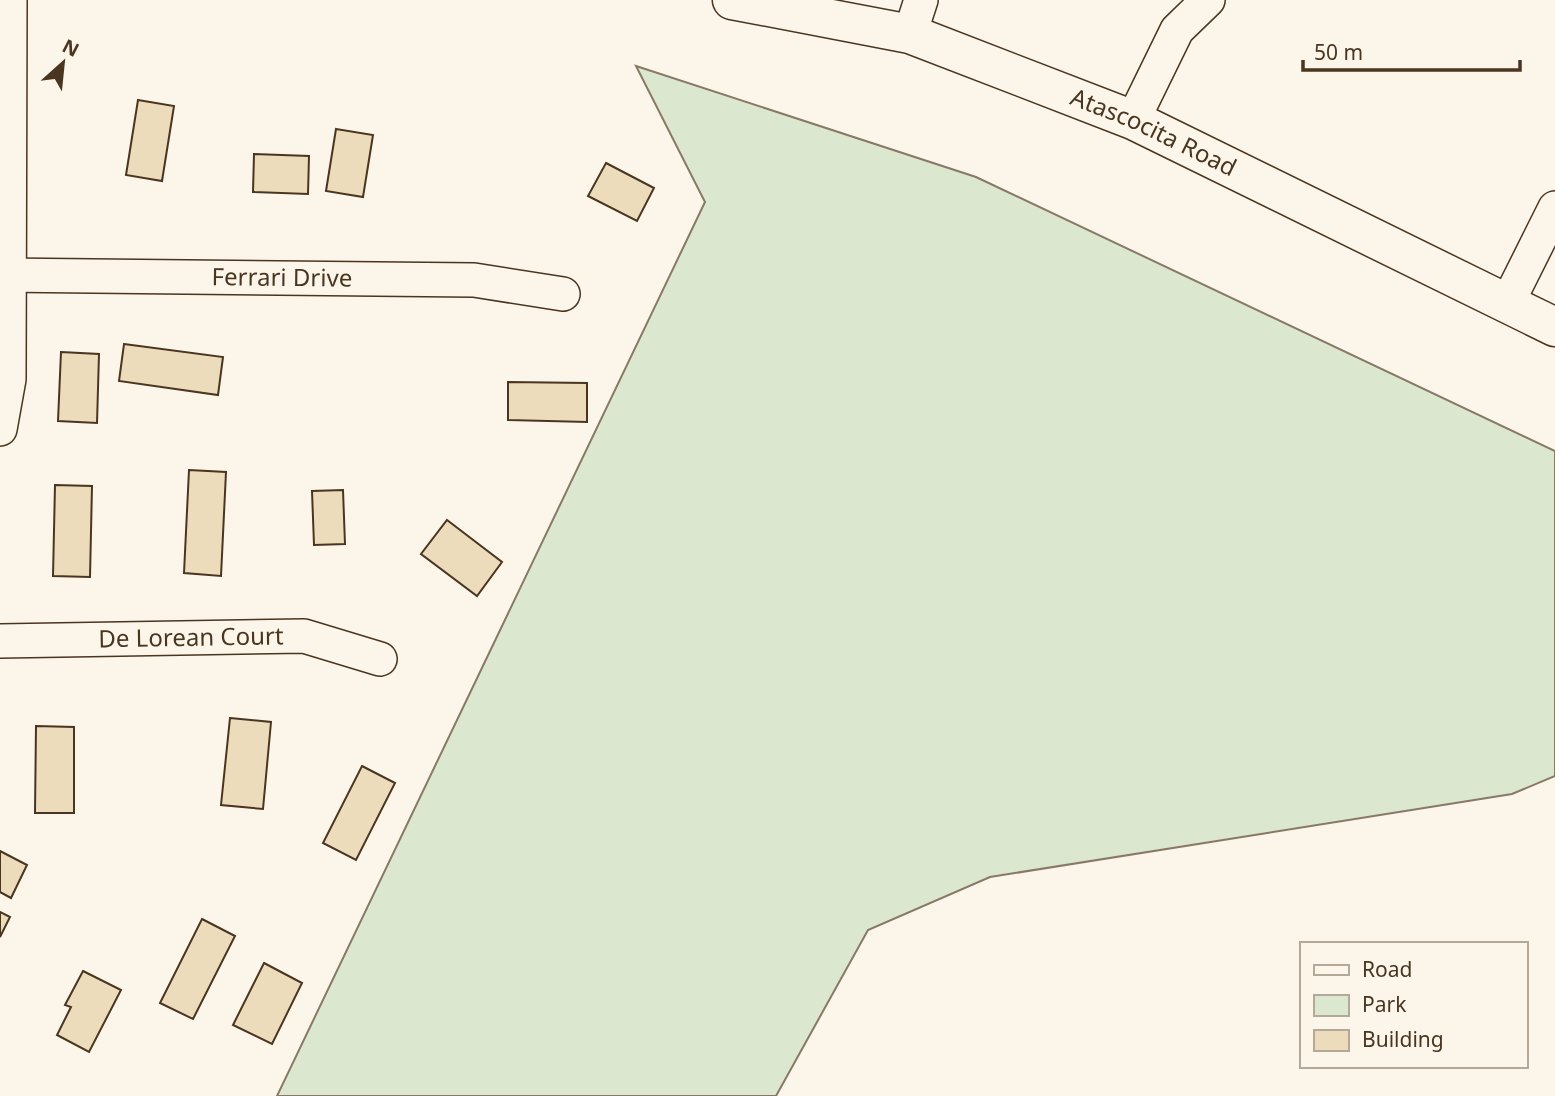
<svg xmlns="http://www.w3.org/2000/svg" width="1555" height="1096" font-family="'Noto Sans',sans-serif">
	<rect width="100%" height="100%" fill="#fbf6e9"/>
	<polygon fill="#dce7d0" stroke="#887966" stroke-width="2" points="636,66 976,177 1555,451 1555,776 1512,794 990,877 868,930 776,1096 277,1096 705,202"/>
	<g fill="#ecdcbc" stroke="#4a3520" stroke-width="2">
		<polygon points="138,100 174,106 162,181 126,175"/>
		<polygon points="336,129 373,135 363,197 326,191"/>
		<polygon points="254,154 309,156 308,194 253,192"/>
		<polygon points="606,163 654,188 637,221 588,196"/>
		<polygon points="124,344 223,357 218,395 119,381"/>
		<polygon points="61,352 99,354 97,423 58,421"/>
		<polygon points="508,382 587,383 587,422 508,420"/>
		<polygon points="189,470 226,472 221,576 184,573"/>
		<polygon points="55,485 92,486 90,577 53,576"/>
		<polygon points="343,490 345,544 314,545 312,491"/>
		<polygon points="447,520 502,562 477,596 421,554"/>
		<polygon points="230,718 271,722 263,809 221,805"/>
		<polygon points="36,726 74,727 74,813 35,813"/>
		<polygon points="362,766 395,783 356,860 323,843"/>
		<polygon points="0,851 27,865 11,898 0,892"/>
		<polygon points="0,912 10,917 0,937"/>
		<polygon points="202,919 235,936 193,1019 160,1003"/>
		<polygon points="264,963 302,983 272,1044 233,1025"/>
		<polygon points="83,971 121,990 89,1052 57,1035 71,1007 65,1005"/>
	</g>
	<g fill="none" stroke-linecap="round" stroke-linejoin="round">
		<defs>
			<g id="minor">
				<polyline points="910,34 921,0"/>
				<polyline points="1133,120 1177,30 1208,0"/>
				<path id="s1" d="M0,275l474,5 89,14"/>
				<polyline points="1507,304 1555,208"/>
				<polyline points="0,429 9,379 10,0"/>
				<path id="s2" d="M0,641l304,-5 76,23"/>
			</g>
			<g id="major">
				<path id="s3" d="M732,0l178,34 223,86 422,207"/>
			</g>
		</defs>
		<use href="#minor" stroke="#4a3520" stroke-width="36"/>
		<use href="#major" stroke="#4a3520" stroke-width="41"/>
		<use href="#minor" stroke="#fbf6e9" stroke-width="33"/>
		<use href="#major" stroke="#fbf6e9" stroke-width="38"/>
	</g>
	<g text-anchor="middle" stroke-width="5" stroke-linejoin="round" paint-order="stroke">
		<g font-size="24" fill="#4a3520" stroke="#fbf6e9">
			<text dy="8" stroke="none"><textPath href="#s3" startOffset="444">Atascocita Road</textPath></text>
			<text dy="8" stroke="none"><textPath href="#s1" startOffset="282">Ferrari Drive</textPath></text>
			<text dy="8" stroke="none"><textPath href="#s2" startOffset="191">De Lorean Court</textPath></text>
		</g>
	</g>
	<rect x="1300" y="942" width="228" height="126" fill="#fbf6e9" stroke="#b4a999" stroke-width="2"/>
	<rect x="1314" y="965" width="35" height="10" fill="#fbf6e9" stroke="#b4a999" stroke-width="2"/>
	<text x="1362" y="977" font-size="21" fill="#4a3520">Road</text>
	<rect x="1314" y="995" width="35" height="21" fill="#dce7d0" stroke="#b4a999" stroke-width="2"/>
	<text x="1362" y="1012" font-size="21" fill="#4a3520">Park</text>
	<rect x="1314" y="1030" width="35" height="21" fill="#ecdcbc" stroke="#b4a999" stroke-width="2"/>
	<text x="1362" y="1047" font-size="21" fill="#4a3520">Building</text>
	<g transform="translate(63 63) rotate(27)" stroke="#fbf6e9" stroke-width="5" paint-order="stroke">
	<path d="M0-5L12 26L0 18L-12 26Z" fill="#4a3520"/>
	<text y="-10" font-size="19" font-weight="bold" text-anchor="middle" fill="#4a3520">N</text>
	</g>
	<path d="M1303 60v10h217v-10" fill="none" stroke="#4a3520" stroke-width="3.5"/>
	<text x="1314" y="60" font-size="21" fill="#4a3520" stroke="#fbf6e9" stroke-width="5" paint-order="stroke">50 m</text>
</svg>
